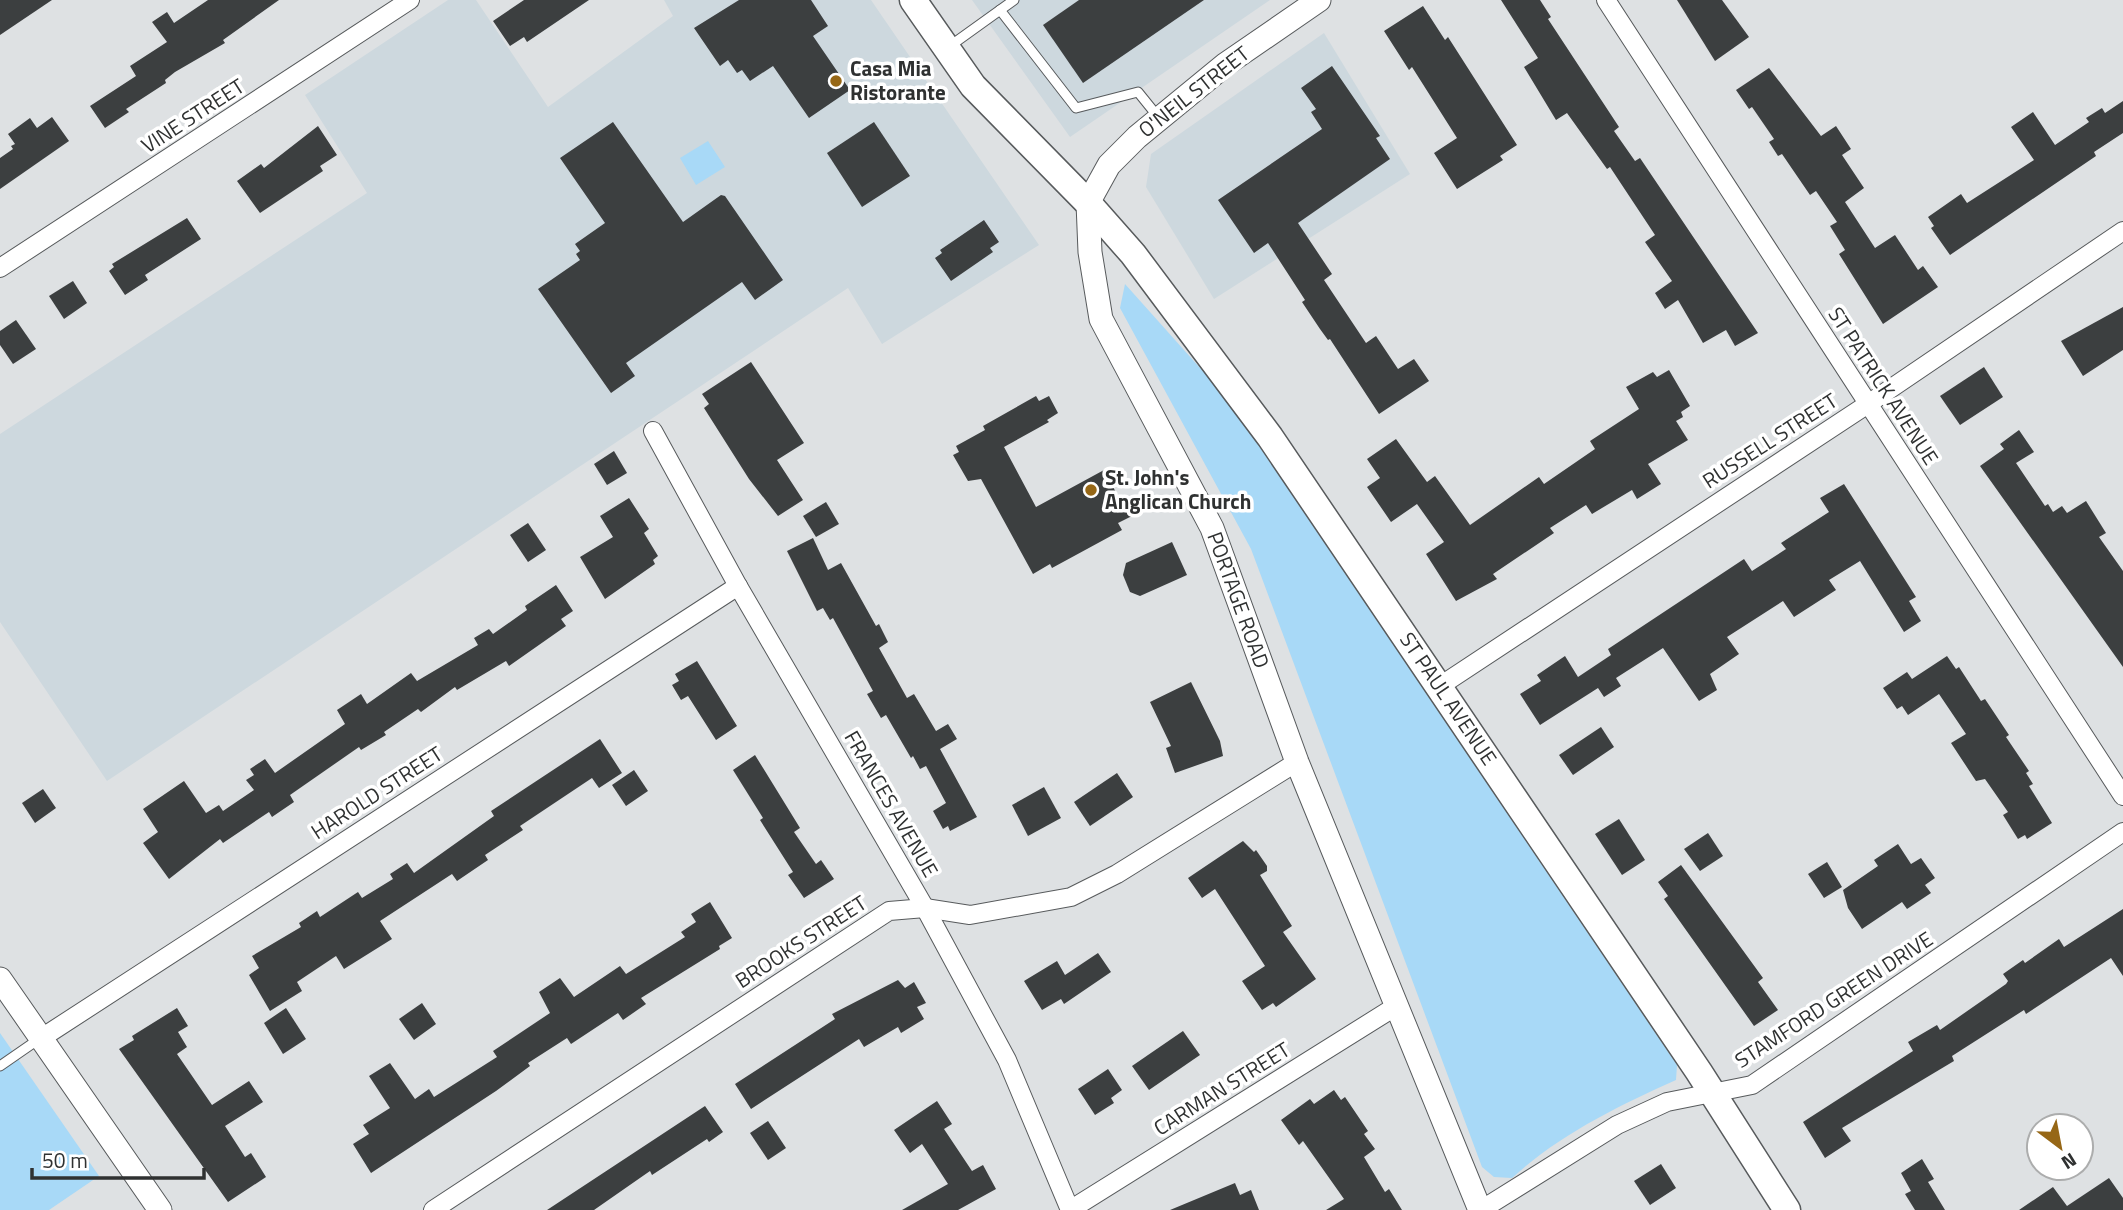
<svg xmlns="http://www.w3.org/2000/svg" width="2123" height="1210" font-family="'Titillium Web',sans-serif">
	<rect width="100%" height="100%" fill="#dee1e3"/>
	<g fill="#cdd8de">
		<polygon points="448,0 476,0 548,107 673,16 664,0 871,0 1039,245 882,344 848,288 107,781 0,622 0,434 367,193 305,95"/>
		<polygon points="972,0 1270,0 1070,137"/>
		<polygon points="1324,33 1410,174 1214,299 1146,187 1151,154"/>
	</g>
	<g fill="#a8d9f7">
		<polygon points="708,141 725,167 696,185 680,158"/>
		<path d="M1125,284l101,113 451,668 -1,15c-58,26 -117,55 -164,98l-18,-1 -12,-10 -231,-618 -131,-241z"/>
		<polygon points="0,1033 99,1176 49,1210 0,1210"/>
	</g>
	<g fill="#3c3f40">
		<polygon points="0,0 52,0 0,35"/>
		<polygon points="208,0 279,0 223,40 225,43 175,72 165,80 166,83 126,109 129,112 105,128 90,106 136,76 130,66 167,42 152,22 167,12 174,23"/>
		<polygon points="524,0 589,0 527,42 524,37 510,46 493,21"/>
		<polygon points="739,0 811,0 828,26 813,36 850,90 809,118 773,66 750,81 742,70 737,73 728,60 720,66 694,28"/>
		<polygon points="1079,0 1204,0 1083,83 1043,25"/>
		<polygon points="1501,0 1540,0 1551,17 1548,19 1619,127 1614,131 1635,161 1640,158 1758,333 1735,346 1726,330 1703,343 1678,300 1665,309 1655,293 1672,281 1645,242 1655,235 1610,167 1607,169 1567,113 1556,120 1524,67 1538,58"/>
		<polygon points="1677,0 1722,0 1749,37 1715,61"/>
		<polygon points="1423,6 1445,40 1448,37 1517,145 1500,156 1503,160 1457,189 1434,153 1457,138 1412,67 1409,70 1384,31"/>
		<polygon points="1332,66 1380,136 1376,138 1390,159 1298,223 1332,274 1324,280 1366,343 1376,336 1398,369 1414,359 1429,381 1379,414 1330,339 1328,340 1320,329 1302,302 1305,300 1268,243 1254,253 1218,200 1322,129 1311,112 1316,109 1301,88"/>
		<polygon points="1769,68 1821,136 1836,126 1851,149 1842,155 1864,188 1845,202 1875,248 1895,235 1918,270 1923,266 1938,287 1883,324 1839,254 1845,250 1830,226 1837,222 1816,191 1810,195 1782,154 1778,156 1769,142 1774,139 1752,107 1749,109 1736,90"/>
		<polygon points="2123,101 2123,133 2094,152 2096,156 1950,255 1931,228 1934,226 1928,217 1961,194 1967,203 2034,160 2011,127 2033,112 2055,145 2089,122 2086,118 2102,108 2105,113"/>
		<polygon points="52,117 69,141 0,189 0,158 13,149 11,146 15,144 8,134 30,118 37,128"/>
		<polygon points="613,122 683,222 721,195 725,196 783,280 755,300 742,282 626,363 635,376 611,393 538,289 580,260 576,254 580,251 575,244 605,223 560,158"/>
		<polygon points="874,122 910,176 862,207 827,153"/>
		<polygon points="318,126 337,155 320,166 323,171 260,213 237,181 261,164 264,168"/>
		<polygon points="187,218 201,239 145,275 148,280 125,295 109,271 114,267 112,264"/>
		<polygon points="984,220 999,242 990,248 993,252 951,281 935,258 942,253 940,250"/>
		<polygon points="73,281 87,303 64,319 49,296"/>
		<polygon points="2123,307 2123,350 2083,376 2061,341"/>
		<polygon points="16,320 36,349 13,364 0,345 0,331"/>
		<polygon points="751,362 804,443 777,460 803,500 778,516 749,479 704,408 709,404 702,394"/>
		<polygon points="1984,367 2003,397 1960,425 1940,396"/>
		<polygon points="1669,370 1690,406 1681,412 1683,417 1676,421 1688,440 1648,464 1661,484 1637,499 1632,490 1592,514 1586,505 1550,528 1554,533 1493,574 1497,579 1456,601 1426,554 1444,542 1417,504 1391,522 1367,487 1380,478 1367,459 1396,439 1427,482 1435,476 1470,525 1539,477 1544,484 1595,449 1590,441 1639,409 1626,387 1653,372 1657,377"/>
		<polygon points="1036,396 1039,401 1049,396 1058,413 1047,420 1049,422 1004,447 1036,507 1104,470 1120,500 1125,498 1134,515 1118,523 1122,530 1052,568 1050,564 1033,574 981,479 968,481 953,455 959,452 956,446 985,430 983,426"/>
		<polygon points="2019,430 2034,452 2016,463 2045,506 2048,504 2053,512 2062,506 2067,513 2086,501 2106,533 2099,537 2123,571 2123,667 1980,466 2004,449 2000,444"/>
		<polygon points="614,451 627,473 607,485 594,464"/>
		<polygon points="1844,484 1916,597 1909,601 1921,621 1904,632 1860,561 1829,580 1836,590 1794,617 1783,601 1727,637 1739,654 1710,674 1717,690 1699,701 1663,648 1616,678 1621,686 1604,697 1598,688 1540,725 1520,694 1541,681 1537,675 1565,656 1578,677 1611,655 1608,649 1744,559 1752,571 1786,549 1781,543 1829,512 1820,498"/>
		<polygon points="629,498 649,529 644,533 658,556 653,560 655,564 605,599 580,557 613,537 600,516"/>
		<polygon points="826,502 839,524 816,537 803,516"/>
		<polygon points="528,523 546,550 528,562 510,535"/>
		<polygon points="813,538 828,570 841,563 876,626 879,624 888,642 879,648 907,698 914,694 936,731 948,724 957,739 940,749 977,817 950,831 948,826 943,829 933,811 946,803 926,766 920,769 913,756 911,758 886,715 881,718 867,694 873,691 833,618 830,620 823,608 817,611 787,551"/>
		<polygon points="1172,542 1187,575 1140,596 1130,592 1123,575 1126,563"/>
		<polygon points="556,585 573,611 561,619 566,626 509,666 506,661 457,690 455,687 421,712 418,709 384,732 386,735 361,750 359,747 290,795 294,802 272,817 269,812 223,843 220,839 169,879 143,843 158,832 143,809 184,781 206,813 219,805 223,811 254,790 246,780 254,775 250,769 265,759 275,773 345,724 337,710 361,694 367,704 411,673 417,681 478,645 474,638 489,629 493,634 527,610 525,606"/>
		<polygon points="1947,656 1956,669 1959,667 1981,701 1985,699 2009,735 2006,737 2029,771 2026,773 2033,784 2029,786 2052,823 2027,839 2025,835 2018,839 2003,815 2008,812 1985,779 1976,781 1951,743 1966,734 1939,694 1908,715 1902,706 1897,709 1883,688 1907,672 1912,679"/>
		<polygon points="697,661 737,726 716,740 688,696 681,700 672,685 679,681 675,674"/>
		<polygon points="1191,682 1220,741 1223,756 1175,773 1166,748 1171,746 1150,702"/>
		<polygon points="1601,727 1614,747 1573,775 1559,755"/>
		<polygon points="600,739 622,773 599,788 592,778 520,826 523,830 485,855 488,860 457,881 452,874 380,921 392,939 344,969 336,956 297,982 302,991 270,1011 249,975 259,968 252,956 301,927 299,923 317,911 320,917 358,892 362,898 393,879 390,874 407,863 414,873 494,816 491,811"/>
		<polygon points="755,755 800,828 794,832 816,864 821,860 834,879 804,898 788,875 793,872 760,820 763,818 733,770"/>
		<polygon points="634,770 648,791 626,806 612,785"/>
		<polygon points="1117,773 1133,797 1090,826 1074,802"/>
		<polygon points="1044,787 1061,818 1028,836 1012,805"/>
		<polygon points="43,789 56,808 35,823 22,803"/>
		<polygon points="1619,819 1645,860 1622,875 1595,834"/>
		<polygon points="1708,833 1723,856 1700,871 1684,849"/>
		<polygon points="1243,841 1254,852 1256,850 1267,866 1267,871 1260,875 1292,926 1283,932 1316,979 1276,1007 1273,1003 1262,1010 1242,981 1265,966 1215,889 1202,898 1188,878"/>
		<polygon points="1898,844 1911,864 1921,858 1935,878 1925,885 1931,893 1907,909 1902,902 1862,929 1848,908 1843,890 1878,866 1874,860"/>
		<polygon points="1827,862 1842,887 1824,898 1808,874"/>
		<polygon points="1681,865 1763,978 1758,982 1778,1010 1754,1026 1664,899 1668,896 1658,882"/>
		<polygon points="710,902 732,938 719,946 720,949 641,998 646,1004 623,1020 618,1013 571,1044 567,1038 528,1063 530,1066 496,1091 371,1173 353,1144 369,1134 363,1125 390,1108 369,1076 390,1063 415,1099 429,1089 434,1097 497,1057 493,1051 550,1013 539,992 560,978 574,997 620,966 626,974 685,937 681,932 696,922 691,914"/>
		<polygon points="2123,909 2123,976 2111,958 2026,1014 2024,1010 1952,1056 1954,1061 1842,1128 1851,1141 1825,1158 1803,1122 1913,1051 1908,1042 1937,1025 1940,1030 2006,984 2008,981 2003,974 2023,960 2025,963 2059,939 2064,947"/>
		<polygon points="1098,953 1111,972 1064,1004 1061,999 1042,1010 1024,981 1057,961 1065,975"/>
		<polygon points="898,980 905,988 914,982 926,1003 917,1007 924,1019 901,1033 898,1027 864,1047 859,1039 751,1109 735,1084 835,1019 832,1014"/>
		<polygon points="422,1003 436,1024 414,1040 399,1019"/>
		<polygon points="177,1008 188,1026 178,1032 187,1047 177,1054 212,1105 249,1081 263,1102 225,1126 245,1157 251,1153 266,1177 228,1202 119,1049 134,1040 132,1036"/>
		<polygon points="286,1008 306,1039 283,1054 264,1023"/>
		<polygon points="1183,1031 1200,1055 1149,1090 1132,1066"/>
		<polygon points="1108,1069 1122,1090 1111,1098 1114,1103 1095,1115 1078,1089"/>
		<polygon points="1334,1090 1341,1100 1345,1097 1368,1131 1364,1134 1375,1149 1364,1157 1385,1192 1389,1189 1402,1210 1326,1210 1344,1199 1303,1141 1299,1145 1281,1120 1310,1099 1314,1104"/>
		<polygon points="937,1101 952,1124 944,1129 972,1171 983,1165 996,1189 958,1210 902,1210 948,1184 922,1144 910,1153 894,1130"/>
		<polygon points="705,1106 723,1132 709,1142 707,1139 652,1175 650,1171 594,1210 547,1210"/>
		<polygon points="768,1121 786,1148 768,1160 750,1133"/>
		<polygon points="1922,1159 1934,1179 1928,1182 1945,1210 1915,1210 1905,1194 1911,1191 1901,1173"/>
		<polygon points="1661,1164 1676,1188 1650,1205 1634,1181"/>
		<polygon points="2109,1178 2123,1198 2123,1210 2019,1210 2053,1187 2067,1206"/>
		<polygon points="1235,1183 1240,1195 1251,1190 1259,1210 1170,1210"/>
	</g>
	<g fill="none" stroke-linecap="round" stroke-linejoin="round">
		<defs>
			<g id="service">
				<polyline points="1000,10 1076,108 1138,92 1159,118"/>
				<polyline points="950,46 1014,0"/>
				<polyline points="0,1066 39,1039"/>
			</g>
			<g id="minor">
				<polyline points="1606,0 2123,796"/>
				<polyline points="0,268 410,0"/>
				<polyline points="653,431 738,586 925,908 1007,1060 1070,1210"/>
				<polyline points="1440,686 1868,404 2123,231"/>
				<polyline points="40,1039 738,586"/>
				<polyline points="433,1210 889,911 925,908 970,915 1071,897 1117,874 1297,762"/>
				<polyline points="1070,1210 1398,1005"/>
				<polyline points="1481,1210 1617,1125 1667,1102 1752,1085 2123,832"/>
			</g>
			<g id="tertiary">
				<polyline points="1319,0 1226,64 1137,137 1109,165 1088,203 1090,252 1101,319 1212,528 1297,762 1480,1210"/>
				<polyline points="0,979 160,1210"/>
			</g>
			<polyline id="secondary" points="913,0 973,86 1088,203 1133,254 1270,437 1699,1072 1787,1210"/>
		</defs>
		<use href="#service" stroke="#575a5c" stroke-width="11"/>
		<use href="#minor" stroke="#575a5c" stroke-width="20"/>
		<use href="#tertiary" stroke="#575a5c" stroke-width="25"/>
		<use href="#secondary" stroke="#575a5c" stroke-width="29"/>
		<use href="#service" stroke="#fff" stroke-width="9"/>
		<use href="#minor" stroke="#fff" stroke-width="18"/>
		<use href="#tertiary" stroke="#fff" stroke-width="23"/>
		<use href="#secondary" stroke="#fff" stroke-width="26"/>
	</g>
	<g fill="#966716" stroke="#fff" stroke-width="2.5">
		<circle cx="836" cy="81" r="7"/>
		<circle cx="1091" cy="490" r="7"/>
	</g>
	<g text-anchor="middle" stroke-width="7" stroke-linejoin="round" paint-order="stroke">
		<g font-size="21" font-weight="bold" fill="#2f3131" stroke="#fff" text-anchor="start">
			<text x="850" y="76">Casa Mia<tspan x="850" dy="24">Ristorante</tspan></text>
			<text x="1105" y="485">St. John's<tspan x="1105" dy="24">Anglican Church</tspan></text>
		</g>
		<g font-size="21" fill="#2f3131" stroke="#fff">
			<text transform="translate(1194 92) rotate(-38)" y="7">O'NEIL STREET</text>
			<text transform="translate(193 116) rotate(-33)" y="7">VINE STREET</text>
			<text transform="translate(1883 386) rotate(57)" y="7">ST PATRICK AVENUE</text>
			<text transform="translate(1770 441) rotate(-33)" y="7">RUSSELL STREET</text>
			<text transform="translate(1238 600) rotate(70)" y="7">PORTAGE ROAD</text>
			<text transform="translate(1448 699) rotate(56)" y="7">ST PAUL AVENUE</text>
			<text transform="translate(377 793) rotate(-33)" y="7">HAROLD STREET</text>
			<text transform="translate(891 804) rotate(60)" y="7">FRANCES AVENUE</text>
			<text transform="translate(801 942) rotate(-33)" y="7">BROOKS STREET</text>
			<text transform="translate(1834 1000) rotate(-33)" y="7">STAMFORD GREEN DRIVE</text>
			<text transform="translate(1222 1089) rotate(-32)" y="7">CARMAN STREET</text>
		</g>
	</g>
	<g transform="translate(2060 1147) rotate(148)"><circle r="33" fill="#ffffff" stroke="#acadad" stroke-width="2"/>
	<path d="M0-5L12 26L0 18L-12 26Z" fill="#966716"/>
	<text y="-10" font-size="19" font-weight="bold" text-anchor="middle" fill="#2f3131">N</text>
	</g>
	<path d="M32 1168v10h172v-10" fill="none" stroke="#2f3131" stroke-width="3.5"/>
	<text x="42" y="1168" font-size="21" fill="#2f3131" stroke="#ffffff" stroke-width="5" paint-order="stroke">50 m</text>
</svg>
